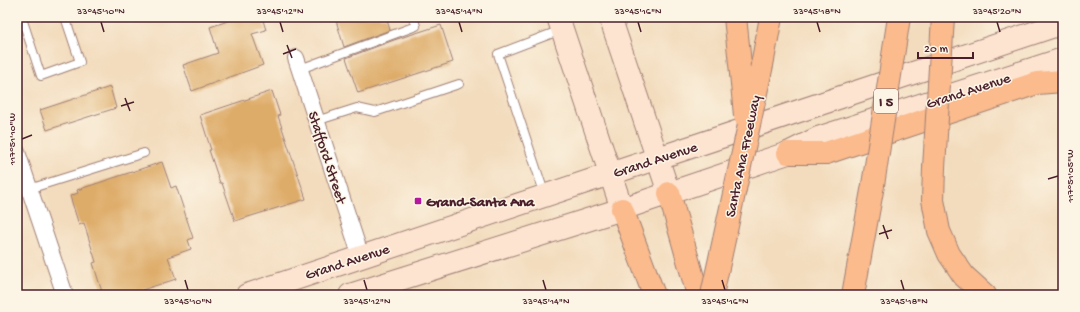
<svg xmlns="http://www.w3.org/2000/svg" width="1080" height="312" font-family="'Gochi Hand',sans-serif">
	<rect width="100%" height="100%" fill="#fcf5e5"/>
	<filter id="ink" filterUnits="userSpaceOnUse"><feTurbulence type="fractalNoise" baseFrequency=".025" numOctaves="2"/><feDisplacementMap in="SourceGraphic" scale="8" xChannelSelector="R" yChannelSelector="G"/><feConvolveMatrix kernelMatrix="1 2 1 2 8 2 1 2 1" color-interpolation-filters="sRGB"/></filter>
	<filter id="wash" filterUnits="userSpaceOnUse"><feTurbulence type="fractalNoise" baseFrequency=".012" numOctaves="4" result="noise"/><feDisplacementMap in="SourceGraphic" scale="16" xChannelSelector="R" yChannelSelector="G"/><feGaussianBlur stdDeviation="0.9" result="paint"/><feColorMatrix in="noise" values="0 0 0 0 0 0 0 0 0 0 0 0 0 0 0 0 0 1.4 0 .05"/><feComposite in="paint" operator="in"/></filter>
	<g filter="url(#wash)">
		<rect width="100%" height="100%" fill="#f3dcbd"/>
		<g id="blocks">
			<g fill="#deac69">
				<polygon points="240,17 262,17 266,30 252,34 263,65 192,91 183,65 218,53 210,27"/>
				<polygon points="335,17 386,17 390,30 344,47"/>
				<polygon points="441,25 453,62 358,93 346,58 394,40"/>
				<polygon points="110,87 116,108 47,130 40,110"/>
				<polygon points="272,91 280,115 278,116 306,199 235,221 222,183 220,183 209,150 211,150 200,115"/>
				<polygon points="162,162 171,188 176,186 193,238 188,240 191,249 168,257 176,279 142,290 144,295 103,295 93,263 96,262 84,223 79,225 70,196 78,193 77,190"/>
			</g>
		</g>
	</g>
	<g filter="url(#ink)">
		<use href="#blocks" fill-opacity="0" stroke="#9e7e74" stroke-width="1"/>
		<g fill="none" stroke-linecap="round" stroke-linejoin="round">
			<defs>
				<g id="lane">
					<polyline points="22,18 41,76 80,62 65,17"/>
					<polyline points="300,69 416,26 413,17"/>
					<polyline points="316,121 357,108 375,112 459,84"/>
					<polyline points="29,189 144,153"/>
					<polyline points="545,195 498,54 561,30"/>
				</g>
				<g id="street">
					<polyline points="296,58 361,257"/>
					<polyline points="17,152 65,295"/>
				</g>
				<g id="secondary">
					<polyline points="558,17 622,209"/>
					<polyline points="610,17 669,193"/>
					<polyline points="247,295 1063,23"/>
					<polyline points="350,295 622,209 788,153 818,138 1063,59"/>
				</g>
				<g id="highway">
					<polyline points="735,17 741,73"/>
					<polyline points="762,65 771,17"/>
					<polyline points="788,153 826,153 1037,83 1063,81"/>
					<polyline points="934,168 933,200 939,231 949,254 964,276 985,295"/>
					<polyline points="669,193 698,295"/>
					<polyline points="622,209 654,295"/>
					<polyline points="853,295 873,185"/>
				</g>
			</defs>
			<use href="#lane" stroke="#9e7e74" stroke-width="10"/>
			<use href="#street" stroke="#9e7e74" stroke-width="18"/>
			<use href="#secondary" stroke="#9e7e74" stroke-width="24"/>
			<use href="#highway" stroke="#9e7e74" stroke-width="24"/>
			<use href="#lane" stroke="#fff" stroke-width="8"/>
			<use href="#street" stroke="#fff" stroke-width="16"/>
			<use href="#secondary" stroke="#fde4d1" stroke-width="22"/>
			<use href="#highway" stroke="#fbbb8c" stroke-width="22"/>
			<defs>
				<g id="highway-bridge">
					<polyline points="741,73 745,116"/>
					<polyline points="934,168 943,17"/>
					<polyline points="873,185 899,17"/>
					<polyline points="712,295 762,65"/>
				</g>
			</defs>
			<use href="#highway-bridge" stroke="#9e7e74" stroke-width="24" stroke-linecap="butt"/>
			<use href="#highway-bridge" stroke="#fbbb8c" stroke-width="22"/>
		</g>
	</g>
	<path fill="none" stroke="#4a1f2b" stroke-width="1.5" d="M101,22l3,10M280,22l3,10M459,22l3,10M638,22l3,10M817,22l3,10M997,22l3,10M287,45l5,13M283,54l13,-5M125,98l5,13M121,106l13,-4M22,139l10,-4M1048,179l10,-3M883,225l5,14M879,234l13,-4M185,280l3,10M364,280l3,10M543,280l3,10M722,280l3,10M901,280l3,10"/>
	<rect fill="#b5179e" stroke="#fcf5e5" stroke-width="1.5" x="414" y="197" width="8" height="8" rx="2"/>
	<g text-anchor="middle" stroke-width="3" stroke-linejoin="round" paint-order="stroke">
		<rect fill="#fcf5e5" stroke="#7f5f63" stroke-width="1" x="874" y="89" width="24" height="24" rx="3"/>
		<g font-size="14" font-weight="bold" fill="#4a1f2b">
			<text x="886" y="106">I 5</text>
		</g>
		<g font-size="15" fill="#4a1f2b" stroke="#fcf5e5">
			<text transform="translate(968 90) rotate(-18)" y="5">Grand Avenue</text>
			<text transform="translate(742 156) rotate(-78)" y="5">Santa Ana Freeway</text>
			<text transform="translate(328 157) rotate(72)" y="5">Stafford Street</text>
			<text transform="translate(655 159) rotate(-18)" y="5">Grand Avenue</text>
			<text transform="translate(347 261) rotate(-18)" y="5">Grand Avenue</text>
		</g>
		<g font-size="15" font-weight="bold" fill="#4a1f2b" stroke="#fcf5e5" text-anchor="start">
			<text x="426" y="206">Grand-Santa Ana</text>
		</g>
	</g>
	<rect width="1080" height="312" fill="none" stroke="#fcf5e5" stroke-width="44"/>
	<path d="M918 52v6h55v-6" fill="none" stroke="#4a1f2b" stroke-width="2"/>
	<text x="924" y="52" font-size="12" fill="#4a1f2b" stroke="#fcf5e5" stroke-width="3" paint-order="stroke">20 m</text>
	<rect x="22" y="22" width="1036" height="268" fill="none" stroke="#4a1f2b" stroke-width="1.5"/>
	<g font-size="10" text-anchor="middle" fill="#4a1f2b">
		<text x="101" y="14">33°45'10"N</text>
		<text x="280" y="14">33°45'12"N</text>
		<text x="459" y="14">33°45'14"N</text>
		<text x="638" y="14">33°45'16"N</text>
		<text x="817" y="14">33°45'18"N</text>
		<text x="997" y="14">33°45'20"N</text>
		<text transform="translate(11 139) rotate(-90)" y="4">117°51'10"W</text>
		<text transform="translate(1069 176) rotate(-90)" y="4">117°51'05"W</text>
		<text x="188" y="304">33°45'10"N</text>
		<text x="367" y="304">33°45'12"N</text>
		<text x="546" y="304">33°45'14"N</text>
		<text x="725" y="304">33°45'16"N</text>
		<text x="904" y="304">33°45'18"N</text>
	</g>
</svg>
